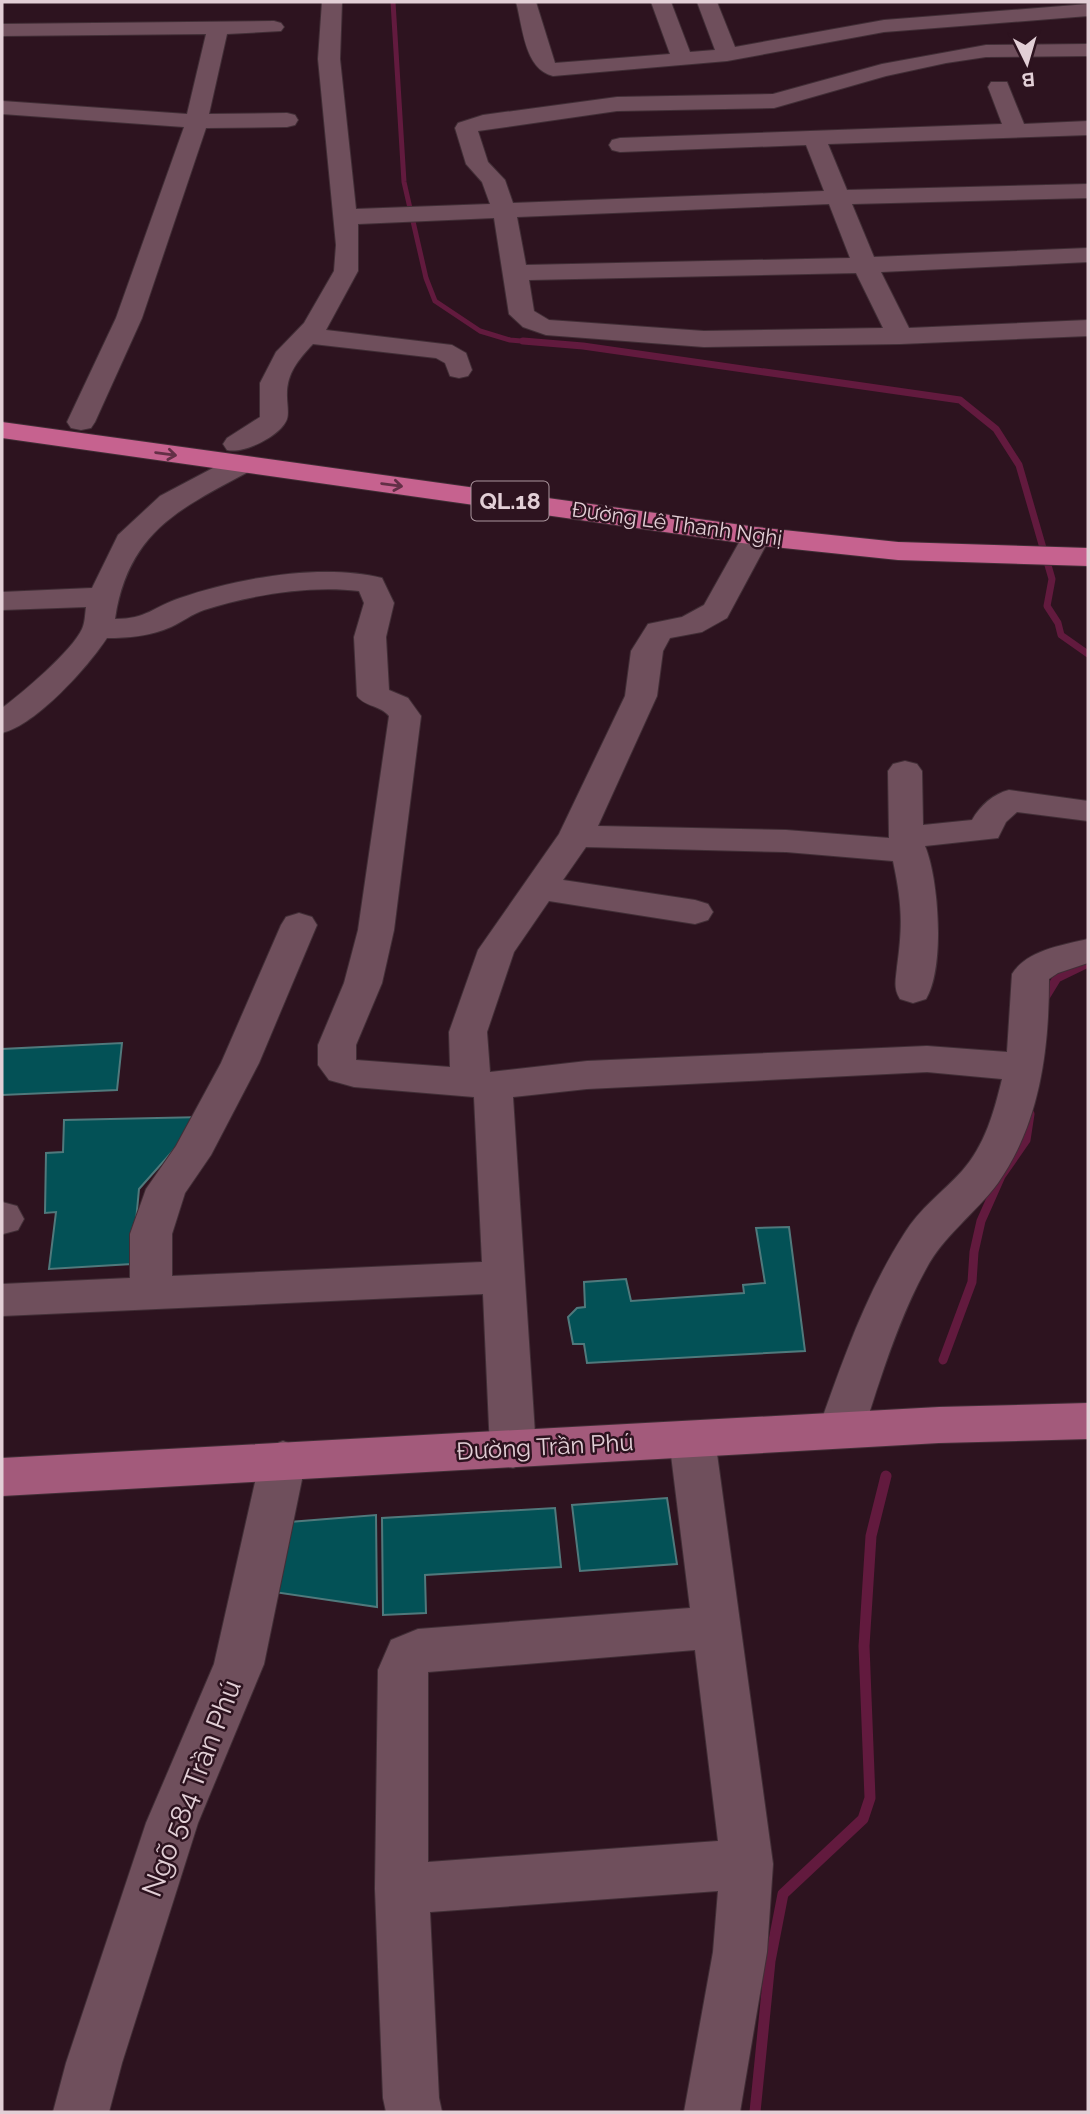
<svg xmlns="http://www.w3.org/2000/svg" width="1090" height="2114" font-family="Raleway,sans-serif">
	<rect width="100%" height="100%" fill="#2d131f"/>
	<g fill="none" stroke-linecap="round" stroke-linejoin="round">
		<polyline stroke="#621a3e" stroke-width="5" points="393,2 404,182 426,278 435,301 480,331 510,340 544,343"/>
		<polyline stroke="#621a3e" stroke-width="7" points="523,341 583,346 960,400 996,429 1019,465 1052,579 1047,606 1058,623 1061,635 1088,654"/>
		<g stroke="#621a3e" stroke-width="9">
			<polyline points="1046,996 1057,978 1088,963"/>
			<polyline points="943,1360 972,1282 974,1252 981,1221 1001,1176 1026,1140 1030,1114"/>
		</g>
		<polyline stroke="#621a3e" stroke-width="11" points="755,2112 770,1961 783,1894 863,1819 870,1798 864,1646 871,1536 886,1476"/>
	</g>
	<g fill="#035156" stroke="#50797c" stroke-width="2">
		<polygon points="122,1043 117,1090 2,1095 2,1049"/>
		<polygon points="203,1117 139,1189 132,1264 49,1269 56,1212 45,1213 46,1153 63,1152 64,1120"/>
		<polygon points="789,1227 805,1351 587,1363 584,1344 573,1344 568,1317 577,1308 585,1307 584,1282 626,1279 631,1301 744,1293 743,1285 765,1283 756,1228"/>
		<polygon points="667,1498 677,1564 580,1571 572,1505"/>
		<polygon points="555,1508 561,1567 425,1575 426,1613 383,1615 382,1518"/>
		<polygon points="376,1515 377,1607 267,1591 277,1523"/>
	</g>
	<g fill="none" stroke-linecap="round" stroke-linejoin="round">
		<defs>
			<g id="minor">
				<path d="M322,2h20l-2,57 16,150 134,-5 -8,-22 -16,-18 -11,-36 3,-5 25,-8 134,-18 156,-3 109,-30 104,-19 102,-1v12l-102,1 -40,6 -60,13 -112,32 -157,3 -139,20 10,31 17,18 8,23 311,-12 -18,-46 -186,7 -8,-2 -3,-5 3,-5 8,-2 382,-14 -14,-37 3,-5h16l17,42 64,-3v14l-260,9 19,46 241,-6v14l-236,6 22,53 214,-9v14l-207,10 28,56 179,-8v16l-188,8 -196,3 -158,-12 -23,-8 -14,-13 -15,-96 -136,6v47l-32,59 126,15 14,8 6,17 -4,6 -9,2 -9,-2 -5,-13 -9,-5 -123,-14c-15,16 -27,30 -26,53 0,6 2,16 0,22 -6,17 -43,35 -60,31l-4,-6 4,-6 33,-21v-34l16,-31 28,-29 30,-52 2,-26 -18,-186zM829,204l21,54 -324,7 -9,-48zM856,273l27,55 -179,3 -155,-11 -15,-9 -5,-31z"/>
				<path d="M516,2h20l19,61 115,-9 -19,-52h20l19,50 25,-2 -18,-48h20l18,45 149,-27 204,-16v12l-204,16 -157,29 -174,15c-29,-7 -30,-49 -37,-74z"/>
				<polygon points="274,21 281,23 284,27 281,31 227,34 209,114 287,113 295,115 298,120 295,125 287,127 206,128 142,318 95,422 91,428 81,430 71,428 67,422 116,318 184,127 2,114 2,101 187,114 206,34 2,36 2,24"/>
				<path d="M240,457l10,2 4,6 -4,6c-71,38 -122,61 -135,148 32,0 38,-12 65,-21 58,-20 142,-35 202,-20l12,25 -8,34 3,53 19,8 13,18 -27,214 -12,53 -26,62v15l94,7 -1,-35 29,-82 81,-116 66,-138 6,-45 17,-27 34,-7 22,-12 42,-75 10,-3 10,3 5,6 -44,82 -25,14 -32,6 -7,13 -6,45 -59,130 188,4 103,8 -1,-67 5,-7 12,-3 12,3 5,7 1,54 49,-5c8,-14 21,-26 37,-30l79,11v20l-71,-9 -11,10 -8,16 -73,8c14,33 20,122 1,153l-13,4 -13,-4c-7,-11 -4,-20 -3,-32 6,-43 5,-64 -4,-106l-107,-9 -200,-5 -23,33 132,20 13,4 5,8 -5,8 -13,4 -146,-23 -35,51 -27,80 3,40 97,-11 340,-15 80,6 5,-78c15,-24 51,-29 76,-35v24l-30,10 -9,6c0,71 -9,144 -51,204 -23,31 -54,52 -72,86 -20,36 -34,75 -47,114 -7,20 -12,41 -22,60l-16,5 -16,-5 -7,-13c24,-67 47,-135 86,-196 15,-25 39,-42 58,-63 23,-26 32,-59 40,-92l-75,-7 -340,17 -74,8 23,352 -7,13 -16,6 -16,-6 -7,-13 -7,-155 -481,22v-32l128,-6v-44l16,-45 30,-43 45,-83 60,-138 5,-8 13,-4 13,4 5,8 -58,138 -48,92 -26,38 -13,41v42l310,-14 -8,-165 -120,-10 -25,-7 -11,-15v-20l26,-62 14,-53 31,-214c-9,-11 -24,-9 -32,-20l-3,-59 10,-34 -5,-12c-49,-6 -108,4 -155,19 -12,4 -22,12 -33,17 -20,9 -43,11 -64,11 -19,29 -71,87 -105,95v-25c20,-15 70,-57 80,-79 3,-6 3,-15 4,-22l-84,3v-18l90,-4 26,-53 42,-39 70,-37z"/>
				<polygon points="2,1202 17,1206 24,1219 18,1230 3,1234"/>
				<path d="M692,1421l16,5 7,13 58,425 -6,88 -27,160h-56l29,-160 5,-61 -288,21 9,186 3,14h-56l-3,-14 -8,-209 3,-219 13,-30 27,-11 272,-21 -21,-169 7,-13zM695,1650l23,191 -290,21v-190z"/>
				<polygon points="283,1441 299,1447 306,1460 264,1664 198,1823 122,2063 109,2112 53,2112 66,2063 146,1823 214,1664 260,1460 267,1447"/>
			</g>
			<polygon id="major" points="1088,1403 1088,1439 939,1443 2,1496 2,1458 939,1407"/>
			<polygon id="highway" points="2,422 756,527 898,542 1088,548 1088,566 898,560 756,545 2,438"/>
		</defs>
		<use href="#minor" stroke="#412e36" stroke-width="2"/>
		<use href="#major" stroke="#412e36" stroke-width="2"/>
		<use href="#highway" stroke="#412e36" stroke-width="2"/>
		<use href="#minor" fill="#6f4f5c" fill-rule="evenodd"/>
		<use href="#major" fill="#a35a7b" fill-rule="evenodd"/>
		<use href="#highway" fill="#c6628f" fill-rule="evenodd"/>
	</g>
	<defs><path id="oneway-shaft" d="M-6 0H5M1.5-3L5.5 0L1.5 3" fill="none" stroke-width="1.6" stroke-linecap="round" stroke-linejoin="round" transform="scale(1.75)"/></defs>
	<g stroke="#632f46">
		<use href="#oneway-shaft" transform="translate(166 454) rotate(8)"/>
		<use href="#oneway-shaft" transform="translate(392 485) rotate(8)"/>
	</g>
	<g text-anchor="middle" stroke-width="5" stroke-linejoin="round" paint-order="stroke">
		<g font-size="21" fill="#e2cfd6" stroke="#2d131f">
			<text transform="translate(677 524) rotate(8)" y="7">Đường Lê Thanh Nghị</text>
		</g>
		<rect fill="#2d131f" stroke="#ac979f" stroke-width="2" x="471.5" y="481.5" width="77" height="39" rx="5"/>
		<g font-size="23" font-weight="bold" fill="#e2cfd6">
			<text x="510" y="509">QL.18</text>
		</g>
		<g font-size="24" fill="#e2cfd6" stroke="#2d131f">
			<text transform="translate(545 1447) rotate(-3)" y="8">Đường Trần Phú</text>
		</g>
		<g font-size="28" fill="#e2cfd6" stroke="#2d131f">
			<text transform="translate(191 1788) rotate(-69)" y="10">Ngõ 584 Trần Phú</text>
		</g>
	</g>
	<rect width="1090" height="2114" fill="none" stroke="#e2cfd6" stroke-width="7"/>
	<g transform="translate(1027 63) rotate(175)" stroke="#2d131f" stroke-width="5" paint-order="stroke">
	<path d="M0-5L12 26L0 18L-12 26Z" fill="#e2cfd6"/>
	<text y="-10" font-size="19" font-weight="bold" text-anchor="middle" fill="#e2cfd6">B</text>
	</g>
</svg>
